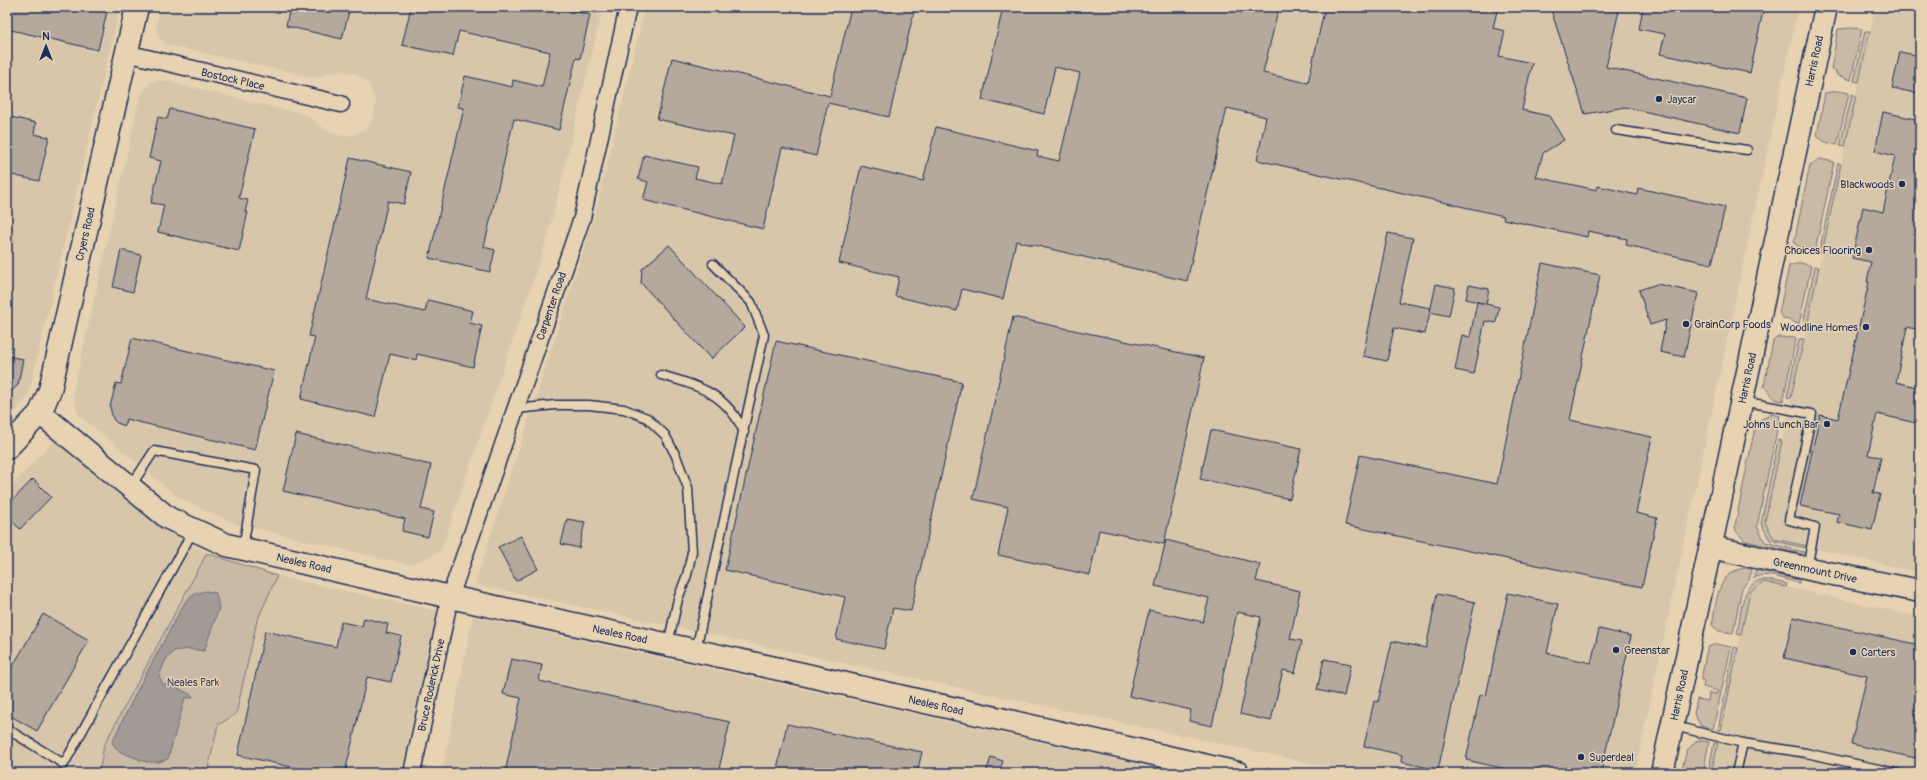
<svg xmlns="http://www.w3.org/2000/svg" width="1927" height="780" font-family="Pangolin,sans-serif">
	<rect width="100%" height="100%" fill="#e7d2b1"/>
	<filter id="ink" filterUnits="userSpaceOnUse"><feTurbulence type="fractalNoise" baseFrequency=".025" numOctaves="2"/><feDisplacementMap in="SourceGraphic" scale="8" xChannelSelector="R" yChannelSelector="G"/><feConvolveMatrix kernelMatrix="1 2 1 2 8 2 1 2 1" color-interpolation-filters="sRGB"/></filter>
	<g filter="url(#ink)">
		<g fill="#d8c6ab">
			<polygon points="7,7 120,7 28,397 9,419 7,418"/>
			<polygon points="160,7 603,7 548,236 441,551 410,565 236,524 179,498 78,414 73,393 140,96 150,82 161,80 306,115 330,133 342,136 352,135 366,129 373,119 376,102 369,83 354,73 336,71 316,78 167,45 160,39 156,27"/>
			<polygon points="645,7 1798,7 1635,773 1357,773 475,584 594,218"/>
			<polygon points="1875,7 1920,7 1920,573 1774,539 1765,522"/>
			<polygon points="54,441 165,529 207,553 104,745 99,773 7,773 7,490"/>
			<polygon points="277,576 446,613 411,773 207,773 218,725 236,714 257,621"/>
			<polygon points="1764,582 1920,617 1920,773 1711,773 1750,592"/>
			<polygon points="473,616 1181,773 442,773"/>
		</g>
		<g fill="#cabaa5" stroke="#727482">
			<polygon points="1851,28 1862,29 1851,80 1837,75 1835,70 1831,69 1838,29"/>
			<polygon points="1865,31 1870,31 1859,82 1854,81"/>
			<polygon points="1838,91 1849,93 1837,145 1825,142 1817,136 1825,93"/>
			<polygon points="1852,94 1856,96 1845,147 1840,146"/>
			<polygon points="1820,159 1834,162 1815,251 1798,246 1794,243 1810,165"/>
			<polygon points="1838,163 1841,164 1822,253 1819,253"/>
			<polygon points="1801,263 1811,266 1799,324 1783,318 1779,313 1789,266"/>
			<polygon points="1815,266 1819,267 1807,326 1803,324"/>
			<polygon points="1778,337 1796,338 1783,401 1774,399 1764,386 1773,341"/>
			<polygon points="1799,339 1804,339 1791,398 1787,397"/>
			<polygon points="1772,414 1780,416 1757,526 1765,542 1804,552 1802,554 1745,541 1736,531 1735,526 1756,422"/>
			<polygon points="1778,440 1782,441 1765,522 1774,539 1807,546 1805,548 1770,540 1761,524"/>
			<polygon points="207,553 277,576 257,621 236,714 218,725 207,773 99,773 104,745"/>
			<path d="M1744,568l8,1 -3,11 -7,8 -9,45 -14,-2 -7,-6c5,-23 4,-52 32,-57z"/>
			<path d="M1756,570l43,10v3c-14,-3 -33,-12 -46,-5z"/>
			<path d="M1760,580h9l18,4 -1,3 -22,-5 -14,10 -9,43 -4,-1c4,-17 3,-48 23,-54z"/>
			<polygon points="1716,644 1731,647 1713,729 1701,726 1694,714 1697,699 1708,701 1709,693 1717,694 1718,691 1703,687 1704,681 1701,680 1707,649 1708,647"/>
			<polygon points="1734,647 1738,648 1721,730 1718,730"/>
			<polygon points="1698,740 1709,742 1703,773 1681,773 1687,750"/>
			<polygon points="1714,743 1718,744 1711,773 1708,773"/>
		</g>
		<polygon fill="#a19a95" stroke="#6b6f7f" points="207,591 216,593 219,608 204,651 189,649 174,651 165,661 159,676 163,684 178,688 193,696 192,698 185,698 168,759 159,762 146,762 118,751 112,742 142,681 185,602 196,593"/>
		<g fill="#b4a99c" stroke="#1b2f5e">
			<polygon points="7,7 108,7 98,50 7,29"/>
			<polygon points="290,7 350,7 342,39 286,26"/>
			<polygon points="411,7 557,7 590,15 580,59 576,58 559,130 514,119 484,247 495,250 490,272 429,258 464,108 458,107 465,76 512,87 513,80 542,87 550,52 459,31 453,56 402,45"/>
			<polygon points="851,7 915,7 889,117 828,103 816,156 782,148 763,229 643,200 648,182 638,179 644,155 698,167 695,178 722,184 734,136 657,119 672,58 830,96"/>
			<polygon points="1003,7 1279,7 1263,73 1308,83 1325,7 1498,7 1493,28 1505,31 1499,56 1532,63 1522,110 1549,116 1564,140 1543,153 1536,177 1597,190 1598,186 1637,195 1638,188 1725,207 1712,264 1626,245 1627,239 1588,231 1587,237 1503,219 1504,216 1257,160 1266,117 1227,108 1187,281 1016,241 1003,299 962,289 957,311 895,296 899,277 839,263 861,166 923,181 936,127 1038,151 1037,156 1059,161 1080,73 1055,67 1044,114 982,100"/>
			<polygon points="1550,7 1603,7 1619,11 1606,67 1747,98 1740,133 1625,107 1585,114"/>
			<polygon points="1643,7 1743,7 1763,11 1750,73 1660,54 1665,34 1639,29"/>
			<polygon points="1900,52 1920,56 1920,94 1892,88"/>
			<polygon points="170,109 255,129 239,198 248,200 245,212 248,212 239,251 158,232 164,205 151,203 161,161 149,158 158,117 167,119"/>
			<polygon points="1883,112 1920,120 1920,330 1907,327 1896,382 1920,388 1920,406 1916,423 1877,414 1868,455 1881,457 1873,493 1880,494 1872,530 1837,522 1839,514 1800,506 1820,415 1838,419 1869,282 1867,282 1871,262 1852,258 1863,207 1883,212 1895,156 1875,151"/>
			<polygon points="7,116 36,123 34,134 49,137 39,181 7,174"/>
			<polygon points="350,158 411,172 404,204 388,201 366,299 425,312 428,300 473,311 470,323 482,326 473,367 417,354 416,360 390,354 375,417 301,399 315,337 309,336"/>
			<polygon points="1388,233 1413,238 1399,302 1431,308 1425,334 1394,328 1387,361 1363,356"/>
			<polygon points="669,245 745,327 711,359 641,283 642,269"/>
			<polygon points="121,250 141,255 133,292 113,287"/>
			<polygon points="1542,263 1600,275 1570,420 1652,437 1636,513 1657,518 1642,587 1345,525 1360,455 1497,484"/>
			<polygon points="1436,284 1455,288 1449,316 1430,312"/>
			<polygon points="1657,284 1698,293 1684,357 1660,352 1666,320 1650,325 1639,290"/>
			<polygon points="1469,285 1489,289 1486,304 1466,299"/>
			<polygon points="1477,302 1499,307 1496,323 1485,321 1474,374 1455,370 1462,335 1470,337"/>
			<polygon points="1013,317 1204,358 1164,544 1099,530 1090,575 998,555 1008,507 973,499"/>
			<polygon points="132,338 274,371 255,450 126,419 125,426 117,423 113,419 110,407 116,383 121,384"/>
			<polygon points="776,341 962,382 911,611 893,608 884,649 836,639 845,597 725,570"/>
			<polygon points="7,356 23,359 18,385 7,395"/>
			<polygon points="1211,430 1301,449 1290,499 1200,479"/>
			<polygon points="296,434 431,465 421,509 434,512 428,537 402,531 405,519 283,491"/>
			<polygon points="33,479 51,497 20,529 7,516 7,506"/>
			<polygon points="567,519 585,522 579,548 561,544"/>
			<polygon points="521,536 538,569 516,581 498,547"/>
			<polygon points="1166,540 1260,564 1256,581 1300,591 1290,639 1302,641 1295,673 1283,670 1271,721 1240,714 1261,617 1237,612 1212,726 1189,721 1191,710 1129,696 1149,610 1203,622 1209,598 1155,586"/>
			<polygon points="1508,593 1558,604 1547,653 1591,663 1599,629 1631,636 1601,773 1524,773 1466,760 1480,695 1486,696"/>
			<polygon points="1437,594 1475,602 1438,770 1401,762 1402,755 1364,746 1374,701 1378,702 1392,641 1426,648"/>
			<polygon points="43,614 89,640 37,731 7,714 7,676"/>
			<polygon points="1793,617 1920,645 1920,759 1851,744 1867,676 1784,658"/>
			<polygon points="364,618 388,624 386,633 401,636 391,682 367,677 345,773 318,773 238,755 265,631 336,647 341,622 362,626"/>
			<polygon points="511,659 542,665 539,681 730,722 718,773 505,773 521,698 503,694"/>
			<polygon points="1324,659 1351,664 1344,696 1317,690"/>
			<polygon points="787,724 922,752 917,773 776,773"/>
			<polygon points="991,757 1003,761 999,773 986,773"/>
		</g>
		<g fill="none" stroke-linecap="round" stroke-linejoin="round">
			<defs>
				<g id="lane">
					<polyline points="1616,130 1747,150"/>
					<path d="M661,375c38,11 65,18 83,57"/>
					<polyline points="1742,401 1812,414 1789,520 1815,527 1807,568"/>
					<polyline points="516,409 555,405 589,405 624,409 647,418 665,435 676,456 688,488 692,552 687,575 678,599 668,644"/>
					<polyline points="131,486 154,451 256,470 243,548"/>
					<polyline points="696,650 764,335 751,302 713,264"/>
					<polyline points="1674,726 1743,743 1806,753 1897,773"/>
					<polyline points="7,729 64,764 193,531"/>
					<polyline points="1736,773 1743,743"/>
				</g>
				<g id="street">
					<polyline points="126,53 341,104"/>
					<polyline points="412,773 450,597 582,218 628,7"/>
				</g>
				<g id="secondary">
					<polyline points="40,413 168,518 227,545 450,597 802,674 1238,773"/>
					<polyline points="7,448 40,413 50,390 137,7"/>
					<polyline points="1711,547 1823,572 1920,591"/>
				</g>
				<polyline id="primary" points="1662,773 1826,7"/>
			</defs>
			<use href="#lane" stroke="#1b2f5e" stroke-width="11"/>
			<use href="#street" stroke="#1b2f5e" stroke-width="19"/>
			<use href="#secondary" stroke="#1b2f5e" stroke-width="25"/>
			<use href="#primary" stroke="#1b2f5e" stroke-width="25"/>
			<use href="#lane" stroke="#e7d2b1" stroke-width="8"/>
			<use href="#street" stroke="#e7d2b1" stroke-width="16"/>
			<use href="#secondary" stroke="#e7d2b1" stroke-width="22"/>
			<use href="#primary" stroke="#e7d2b1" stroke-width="22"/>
		</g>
	</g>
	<g fill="#1b2f5e" stroke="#e7d2b1" stroke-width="1.5">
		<circle cx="1659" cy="99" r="4"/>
		<circle cx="1902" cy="184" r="4"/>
		<circle cx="1869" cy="250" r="4"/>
		<circle cx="1686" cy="324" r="4"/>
		<circle cx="1866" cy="327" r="4"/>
		<circle cx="1827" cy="424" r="4"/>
		<circle cx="1616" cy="650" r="4"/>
		<circle cx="1853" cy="652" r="4"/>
		<circle cx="1581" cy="757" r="4"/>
	</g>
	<g text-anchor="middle" stroke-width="3" stroke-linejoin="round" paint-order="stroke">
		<g font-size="11" fill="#1b2f5e" stroke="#e7d2b1">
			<text transform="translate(1814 61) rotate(-78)" y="4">Harris Road</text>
			<text transform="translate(233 79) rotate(13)" y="4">Bostock Place</text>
			<text transform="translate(85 234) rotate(-77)" y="4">Cryers Road</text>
			<text transform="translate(551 306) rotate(-71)" y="4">Carpenter Road</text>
			<text transform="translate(1747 378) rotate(-78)" y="4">Harris Road</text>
			<text transform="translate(304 563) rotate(13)" y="4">Neales Road</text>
			<text transform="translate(1815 570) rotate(12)" y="4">Greenmount Drive</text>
			<text transform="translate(620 634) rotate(12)" y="4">Neales Road</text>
			<text transform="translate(431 685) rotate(-78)" y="4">Bruce Roderick Drive</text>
			<text transform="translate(1679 695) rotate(-78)" y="4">Harris Road</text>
			<text transform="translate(936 705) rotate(13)" y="4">Neales Road</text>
		</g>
		<g font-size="11" fill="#1b2f5e" stroke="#e7d2b1" text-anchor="start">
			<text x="1667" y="103">Jaycar</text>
			<text x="1894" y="188" text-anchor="end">Blackwoods</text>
			<text x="1861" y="254" text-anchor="end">Choices Flooring</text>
			<text x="1694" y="328">GrainCorp Foods</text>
			<text x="1858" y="331" text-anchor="end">Woodline Homes</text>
			<text x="1819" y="428" text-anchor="end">Johns Lunch Bar</text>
			<text x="1624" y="654">Greenstar</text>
			<text x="1861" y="656">Carters</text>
			<text x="1589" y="761">Superdeal</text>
		</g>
		<g font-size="11" fill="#354469" stroke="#e7d2b1">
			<text x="193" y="686">Neales Park</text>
		</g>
	</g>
	<rect width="1927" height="780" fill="none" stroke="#e7d2b1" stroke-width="24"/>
	<rect x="12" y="12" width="1903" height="756" fill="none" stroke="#1b2f5e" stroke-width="1.5" filter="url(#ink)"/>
	<g transform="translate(46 46)" stroke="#e7d2b1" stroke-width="3" paint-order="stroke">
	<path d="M0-3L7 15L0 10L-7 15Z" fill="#1b2f5e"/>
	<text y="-6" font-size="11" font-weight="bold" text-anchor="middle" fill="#1b2f5e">N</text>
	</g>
</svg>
